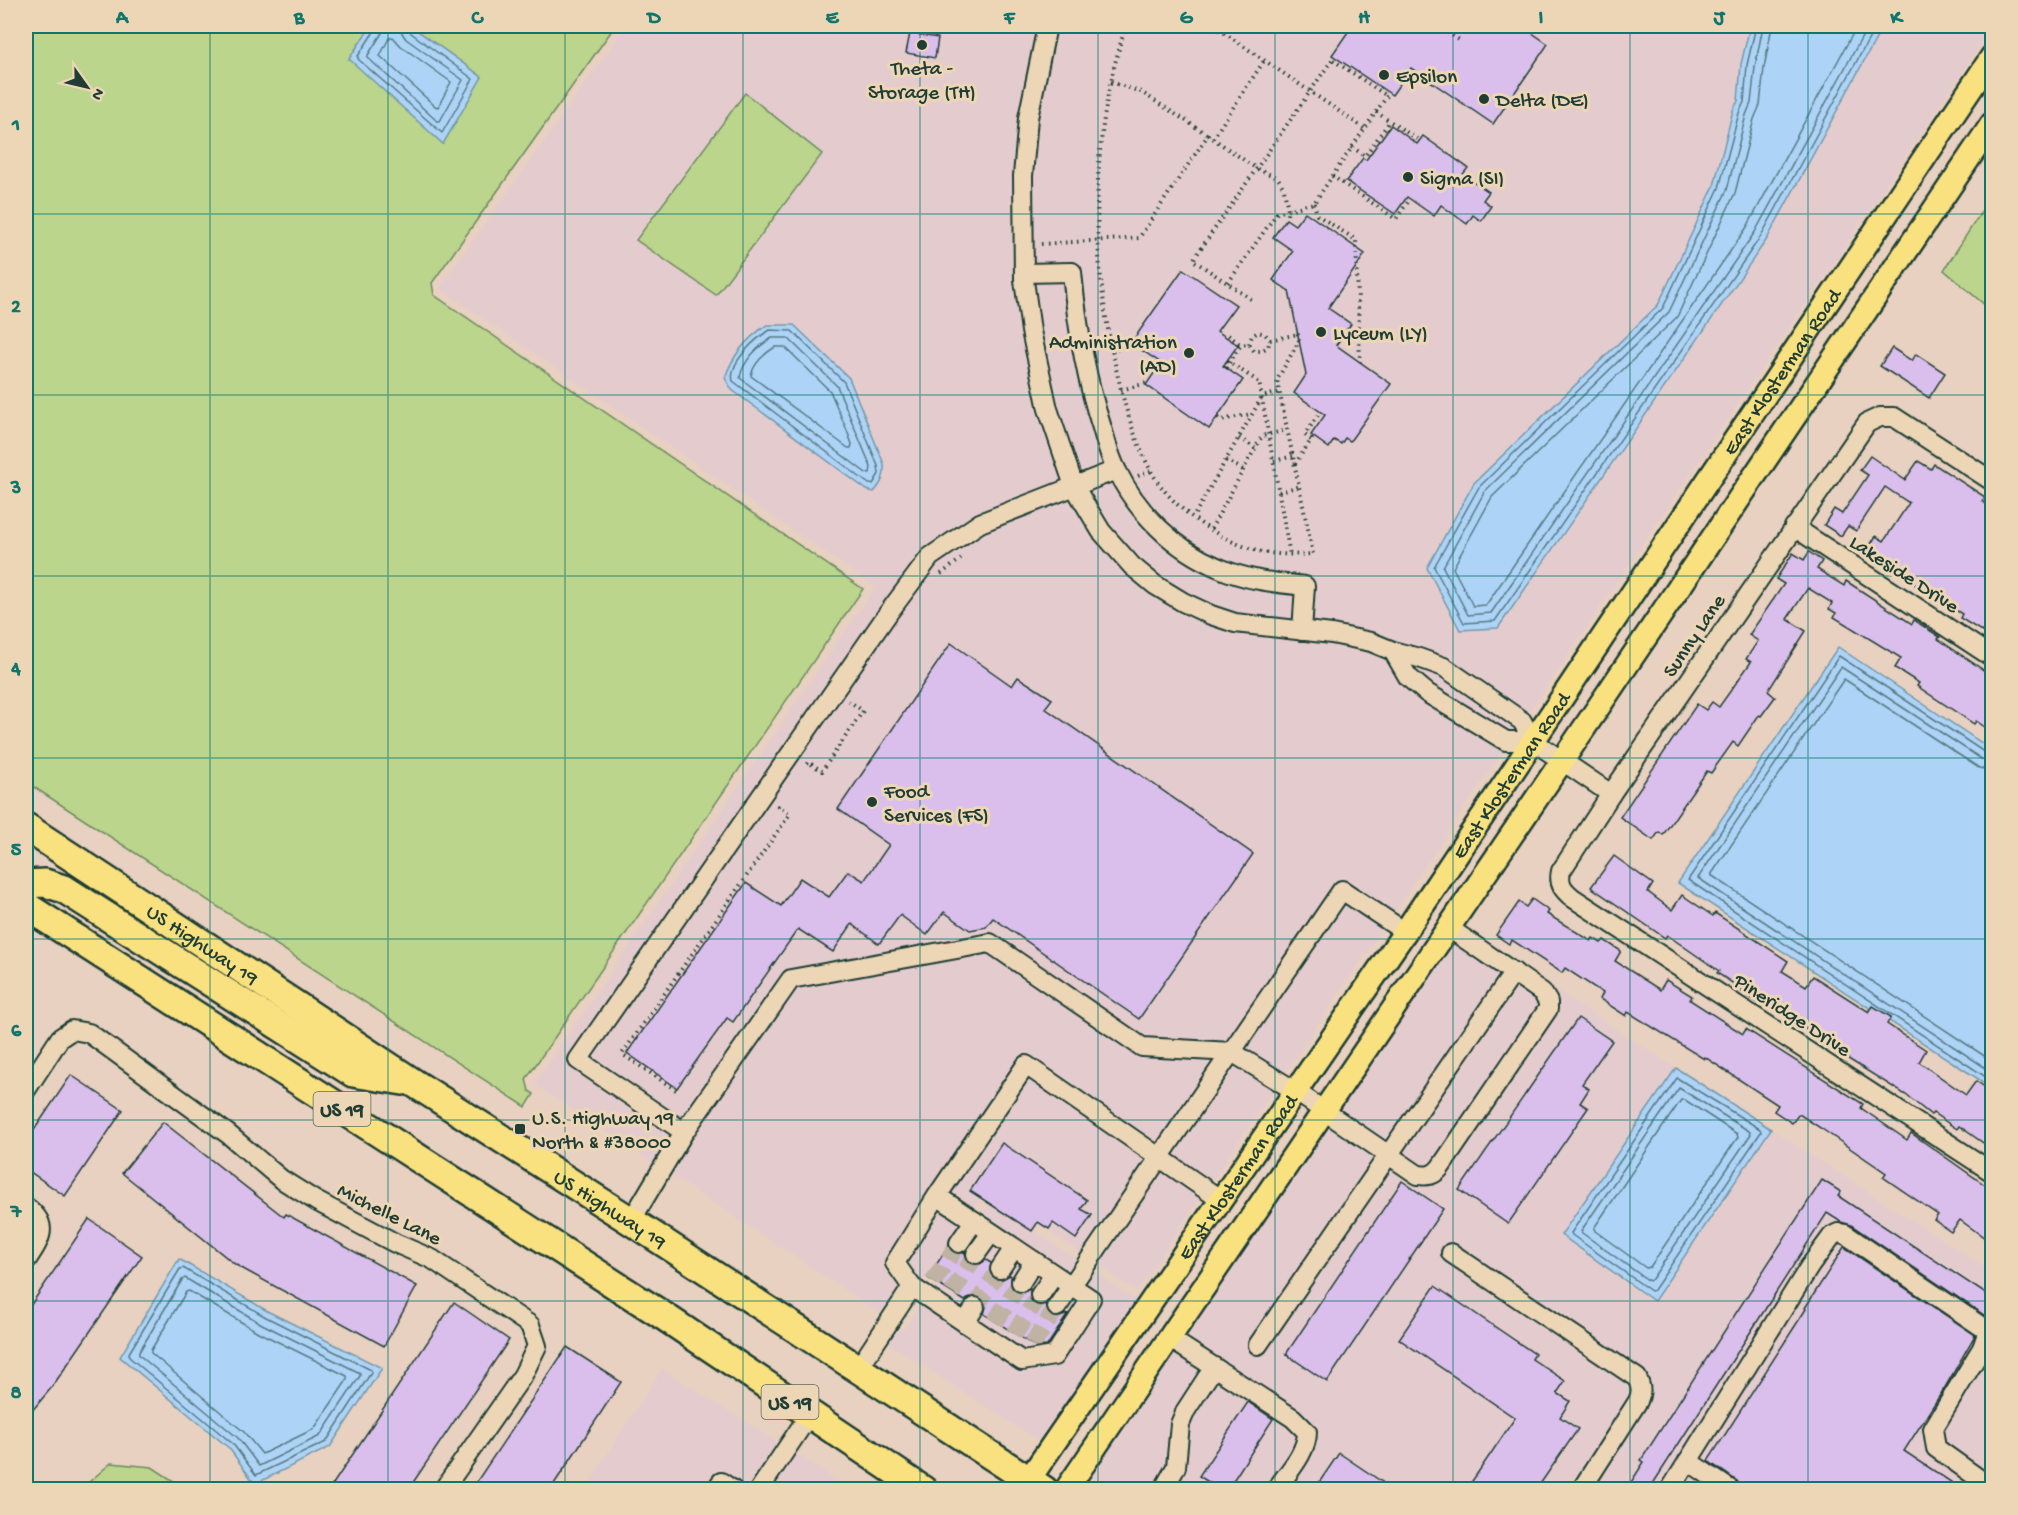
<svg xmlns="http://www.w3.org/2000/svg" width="2018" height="1515" font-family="'Gochi Hand',sans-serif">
	<rect width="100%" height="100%" fill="#e8d1c0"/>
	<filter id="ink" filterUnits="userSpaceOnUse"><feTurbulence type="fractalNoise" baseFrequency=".0167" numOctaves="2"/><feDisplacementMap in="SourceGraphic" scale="12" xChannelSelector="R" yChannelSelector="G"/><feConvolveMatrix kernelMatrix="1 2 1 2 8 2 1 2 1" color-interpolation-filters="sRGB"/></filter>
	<g filter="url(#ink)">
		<g fill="#e4ccce">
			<polygon points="626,26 1992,26 1992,29 1137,1292 988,1189 896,1324 534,1084 875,587 439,288"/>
			<polygon points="1461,929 1676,1068 1562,1235 1654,1301 1771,1129 1992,1272 1992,1489 1113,1490 1089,1474"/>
			<polygon points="991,1201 1132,1298 1140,1297 1042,1443 871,1332 878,1322 892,1331 904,1329"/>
			<polygon points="662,1369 851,1489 584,1490"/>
		</g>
		<g fill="#bbd58c" stroke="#6d8960" stroke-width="1.5">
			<polygon points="26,26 371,26 349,59 482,77 411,26 615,26 432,283 434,295 863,589 526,1079 529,1091 534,1094 526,1107 26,782"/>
			<polygon points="745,93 822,154 716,295 636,240"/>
			<polygon points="1992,195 1992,311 1944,270"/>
			<polygon points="111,1463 152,1467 186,1489 81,1489"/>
		</g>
		<g fill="#add4f7" stroke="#7498a9" stroke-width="1.5">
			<polygon points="371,26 411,26 482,77 443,144 349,59"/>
			<polygon points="1750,26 1883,26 1767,239 1498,628 1460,630 1427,568 1474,483 1658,305 1714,186 1733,110 1738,101 1741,64"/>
			<path d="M767,325h27l55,53 35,86c1,12 -2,19 -10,28l-7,-2 -135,-100 -7,-12c8,-24 22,-40 42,-53z"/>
			<polygon points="1838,647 1992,750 1992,1088 1678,883"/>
			<polygon points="1676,1068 1771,1129 1654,1301 1561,1235"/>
			<polygon points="179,1259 269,1312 382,1368 330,1447 255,1484 229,1448 120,1357"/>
		</g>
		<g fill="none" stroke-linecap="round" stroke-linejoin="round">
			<g stroke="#587982" stroke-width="1.5">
				<polyline points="376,26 375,30 358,56 358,59 442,133 473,79 411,33 408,26"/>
				<polyline points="383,26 382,33 368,55 368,58 437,121 440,121 463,80 406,39 402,33 401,26"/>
				<polyline points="1756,26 1747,65 1744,102 1739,113 1719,188 1663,308 1479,487 1434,567 1464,623 1495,621 1761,236 1876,26"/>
				<polyline points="1763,26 1755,67 1751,103 1746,115 1727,190 1669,312 1485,491 1443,567 1468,615 1491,613 1755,232 1868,26"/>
				<polyline points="1772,26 1764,68 1760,105 1754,119 1735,193 1677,317 1492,497 1453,568 1473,606 1486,605 1747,227 1857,26"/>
				<polygon points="393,37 401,46 451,82 438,107 435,106 380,56 389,38"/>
				<path d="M770,330l22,1 52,51 34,84 1,8 -6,10h-4l-136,-103c-5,-18 23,-43 37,-51z"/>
				<path d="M772,338h16l49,48 34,81 -1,6h-4l-126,-95c2,-16 18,-32 32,-40z"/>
				<path d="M775,347h10l45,44 16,37 6,16 -1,4h-3l-97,-72c2,-12 14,-23 24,-29z"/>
				<polyline points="1992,755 1987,754 1839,656 1688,880 1992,1081"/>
				<polyline points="1992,762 1983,760 1841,667 1698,878 1992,1072"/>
				<polyline points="1992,771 1979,768 1844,679 1711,875 1992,1061"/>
				<polygon points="1677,1078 1760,1129 1761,1132 1654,1290 1651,1291 1572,1235 1571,1233"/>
				<polygon points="1679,1088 1749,1131 1751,1134 1652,1279 1649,1281 1582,1233 1581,1231"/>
				<polygon points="1681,1100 1685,1100 1737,1134 1738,1137 1650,1267 1646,1268 1595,1231 1594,1228"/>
				<polygon points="183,1268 266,1317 371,1370 371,1373 326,1442 256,1475 233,1444 129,1357 129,1353 180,1269"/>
				<polygon points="185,1278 262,1324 360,1373 360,1376 320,1436 259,1466 238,1438 139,1355 139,1352 182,1280"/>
				<polygon points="189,1291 258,1332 347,1376 347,1380 314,1429 262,1454 244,1432 151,1353 151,1350 186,1292"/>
			</g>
		</g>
		<g fill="#dabfed" stroke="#1f3d34" stroke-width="1.5">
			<polygon points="1352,26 1522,26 1548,44 1493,124 1411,68 1392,95 1332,55"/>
			<polygon points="910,33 938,38 935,58 906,53"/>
			<polygon points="1391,125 1417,144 1423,136 1468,168 1463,174 1489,192 1483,200 1491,206 1481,221 1473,215 1467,224 1441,205 1434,216 1407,197 1395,214 1346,181 1363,158 1366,160"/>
			<polygon points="1305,212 1365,254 1328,308 1351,324 1336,345 1391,384 1350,441 1345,438 1341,444 1334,440 1329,448 1311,435 1325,415 1294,393 1306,375 1289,291 1273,280 1293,251 1273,237 1286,219 1295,225"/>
			<polygon points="1183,269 1236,305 1217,331 1238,345 1223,366 1243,380 1209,429 1146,385 1161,363 1131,343"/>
			<polygon points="1892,348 1912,361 1916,354 1945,373 1929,398 1880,366"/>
			<polygon points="1870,456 1905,480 1918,461 1931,469 1934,464 1985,497 1982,501 1992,508 1992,624 1986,634 1960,618 1962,614 1865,553 1876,536 1884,541 1909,503 1885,487 1856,531 1848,526 1841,536 1824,525 1834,509 1842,514 1868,475 1860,470"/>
			<polygon points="1809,552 1822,561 1817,569 1844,586 1846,581 1912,624 1914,620 1940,637 1938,639 1992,676 1992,732 1976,721 1974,724 1917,686 1919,683 1895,668 1901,658 1834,617 1836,613 1829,609 1832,603 1808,588 1787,619 1806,631 1768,691 1775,697 1761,716 1759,715 1738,746 1733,742 1711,773 1707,771 1663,835 1659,832 1653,840 1620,817 1697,704 1706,710 1712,702 1719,707 1751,662 1746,659 1758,641 1749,635 1784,584 1776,579 1793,553 1804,560"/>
			<polygon points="951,643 1012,686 1018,677 1052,699 1045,708 1253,854 1139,1019 993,918 986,927 970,930 944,912 927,935 900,915 879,944 852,924 833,952 798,929 733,1022 727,1018 677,1088 627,1053 746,883 781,906 800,878 829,897 848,871 864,881 889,845 838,809"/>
			<polygon points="1614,856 1653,884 1648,892 1672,910 1682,895 1713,916 1715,913 1788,961 1782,971 1806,986 1813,976 1869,1012 1873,1006 1891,1017 1887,1024 1926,1050 1919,1062 1966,1095 1976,1081 1992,1092 1984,1103 1992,1108 1992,1149 1959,1126 1957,1129 1933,1113 1931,1115 1906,1095 1842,1055 1842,1054 1762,1000 1760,1004 1742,992 1743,990 1717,973 1719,971 1667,935 1665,938 1591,887"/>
			<polygon points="1532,899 1549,911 1547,914 1591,941 1593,938 1601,943 1604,940 1621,951 1615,961 1660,990 1666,980 1692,996 1690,1000 1743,1034 1746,1029 1863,1104 1861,1108 1907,1140 1911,1133 1992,1190 1992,1243 1960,1220 1951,1232 1934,1220 1938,1215 1883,1177 1886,1173 1822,1129 1799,1114 1792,1123 1774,1111 1778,1105 1705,1057 1704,1059 1628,1012 1626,1016 1600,999 1603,993 1565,968 1562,973 1512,940 1509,944 1496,935 1519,902 1526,907"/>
			<polygon points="1578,1018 1612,1041 1582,1084 1589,1089 1580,1103 1588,1108 1508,1224 1459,1190"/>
			<polygon points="71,1075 123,1110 65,1196 26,1169 26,1142"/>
			<polygon points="163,1122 284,1217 286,1214 417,1286 384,1346 236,1265 122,1173"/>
			<polygon points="1002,1143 1087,1200 1081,1209 1092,1215 1076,1239 1053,1223 1049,1229 1038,1222 1032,1231 970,1191"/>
			<polygon points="1822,1180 1841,1192 1838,1196 1992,1298 1992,1315 1990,1319 1851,1225 1841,1222 1827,1213 1649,1490 1626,1490 1644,1462 1641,1460"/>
			<polygon points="1402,1181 1443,1209 1327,1382 1286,1354"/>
			<polygon points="89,1219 142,1256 52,1387 26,1418 26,1312"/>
			<polygon points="948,1246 953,1253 959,1254 965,1252 966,1259 970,1263 980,1264 986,1260 991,1263 990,1273 994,1279 1000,1280 1010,1275 1011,1276 1011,1287 1016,1292 1021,1293 1030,1289 1030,1300 1038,1306 1047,1304 1047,1311 1051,1317 1057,1318 1068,1314 1047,1346 1036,1347 984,1314 986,1307 985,1301 980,1297 970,1297 965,1301 928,1278"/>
			<polygon points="1844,1247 1975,1335 1944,1389 1904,1451 1963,1490 1743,1490 1737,1481 1708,1461 1806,1309 1805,1308"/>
			<polygon points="1435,1286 1535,1354 1532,1359 1565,1381 1557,1393 1570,1401 1560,1417 1578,1429 1536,1490 1466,1490 1515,1418 1399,1339"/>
			<polygon points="454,1302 509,1340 408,1490 329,1490"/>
			<polygon points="567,1347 621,1382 566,1466 550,1490 471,1490"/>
			<polygon points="1248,1402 1273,1419 1227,1490 1221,1490 1199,1476"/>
			<polygon points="1339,1453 1394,1490 1314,1490"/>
		</g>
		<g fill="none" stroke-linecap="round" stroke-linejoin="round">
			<g stroke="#c0b3a4" stroke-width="18" stroke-dasharray="18 9" stroke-linecap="butt">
				<polyline points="933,1282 959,1243"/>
				<polyline points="952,1293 976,1254"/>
				<polyline points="975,1307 1000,1269"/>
				<polyline points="995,1322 1021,1282"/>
				<polyline points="1014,1334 1040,1295"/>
				<polyline points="1032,1345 1057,1307"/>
			</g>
			<defs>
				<g id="minor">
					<polyline points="1047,26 1028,118 1023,176 1024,280 1031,331 1048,409 1074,486 1101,531 1132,566 1155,585 1183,602 1211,615 1235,623 1332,634 1371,642 1393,651 1419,658 1444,667 1522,721 1533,741 1611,794"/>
					<path d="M1024,273l48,-1c5,53 13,105 30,156 4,14 8,30 15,43 20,41 57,78 100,96 28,13 58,16 88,19l-3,45"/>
					<path d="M1992,481l-98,-64h-14l-13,6 -256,371 -50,77c-3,13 2,19 12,27l419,274"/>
					<polyline points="1794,527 1992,657"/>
					<polyline points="1393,651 1408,677 1427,693 1506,741 1533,741"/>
					<polyline points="26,1090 60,1038 72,1030 89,1033 228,1134 281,1179 316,1201 395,1243 432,1259 530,1325 537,1346 523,1375 443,1490"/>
					<polyline points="684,1132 578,1060 889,612 930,557 980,523 1116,470"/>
					<polyline points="937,1196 1091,1299 1054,1356 1022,1361 912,1287 895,1263 937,1196 1026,1065 1221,1200"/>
					<path d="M26,1207c25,18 14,33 0,54"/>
					<path d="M631,1221l53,-89 107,-153 199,-36 152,104 90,5 63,39 123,84c10,1 15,1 22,-7l108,-159v-7l-6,-10 -93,-64"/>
					<polyline points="959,1243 974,1221"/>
					<path d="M1451,1253l186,125c4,8 5,14 1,23l-57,89"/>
					<polyline points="976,1254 991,1233"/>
					<polyline points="1000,1269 1014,1248"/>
					<polyline points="1021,1282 1034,1261"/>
					<polyline points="1040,1295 1054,1275"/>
					<polyline points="1057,1307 1342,890 1405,932"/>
					<polyline points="965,1323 975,1307"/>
					<path d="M1169,1338l124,80 14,14c0,21 -20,41 -31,58"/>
					<polyline points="1258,1345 1514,972"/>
					<polyline points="858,1369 912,1287"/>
					<polyline points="1688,1461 1731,1490"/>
					<polyline points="716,1490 721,1482 733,1490"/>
					<polyline points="759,1490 809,1415"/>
					<polyline points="1163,1490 1176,1467 1180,1424 1186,1410 1214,1367"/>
					<polyline points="1670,1490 1810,1266 1832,1236 1838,1233 1845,1234 1988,1331 1982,1348 1933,1429 1936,1448 1978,1478 1988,1490"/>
				</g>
				<g id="major">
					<path id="s1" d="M1026,1490l8,-18 371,-540 587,-875"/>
					<polyline points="1066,1490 1562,761 1992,124"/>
				</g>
				<g id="highway">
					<path id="s2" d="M26,827l388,256 217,138 413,269"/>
					<polyline points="26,884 45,883 64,889 353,1073 403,1081"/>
					<polyline points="26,906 659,1313 923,1490"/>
				</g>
			</defs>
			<use href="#minor" stroke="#1f3d34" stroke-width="22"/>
			<use href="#major" stroke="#1f3d34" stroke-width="27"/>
			<use href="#highway" stroke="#1f3d34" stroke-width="32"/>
			<g stroke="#1f3d34" stroke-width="4" stroke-dasharray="1.5 4.5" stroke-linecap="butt">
				<path d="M1126,26c-38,114 -36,239 -7,355 7,30 17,62 32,90 20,37 67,69 107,80 18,4 37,4 55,3l-36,-174 22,-39 -2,-12"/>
				<polyline points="1214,26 1365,129"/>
				<polyline points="1437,26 1461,41"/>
				<polyline points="1333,60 1387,96"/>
				<polyline points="1111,82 1141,92 1208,135"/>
				<polyline points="1376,112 1420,141"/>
				<polyline points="1213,138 1264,61"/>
				<polyline points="1352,147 1365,156 1390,121"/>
				<polyline points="1332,176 1396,219 1410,199"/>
				<polyline points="1314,203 1317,215 1356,240 1360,362"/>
				<polyline points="1041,244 1139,238 1208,135 1257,169 1278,178 1284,189 1288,210 1286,219"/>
				<polyline points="1228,283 1277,213 1314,203 1389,93"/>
				<polyline points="1251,299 1193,260 1334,57"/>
				<polyline points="1249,344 1252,336 1258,332 1265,334 1270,340"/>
				<polyline points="1238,345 1249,344 1254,351 1261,351 1268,347 1270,340 1298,334"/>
				<polyline points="1111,352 1131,343"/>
				<polyline points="1227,361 1259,382 1290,555"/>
				<polyline points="1226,368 1241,345 1227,334"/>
				<polyline points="1121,390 1147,383"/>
				<polyline points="1218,417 1222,420 1251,414"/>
				<polyline points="1239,438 1255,448"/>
				<polyline points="1311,440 1305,435 1320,412"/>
				<polyline points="1226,460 1243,470"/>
				<polyline points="1274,461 1293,456"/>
				<polyline points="1295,464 1313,437"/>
				<polyline points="1138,476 1151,471"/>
				<polyline points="1279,492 1299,486"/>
				<polyline points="1195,514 1262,397 1280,392"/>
				<polyline points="1211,529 1262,436 1287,430"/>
				<polyline points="941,574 961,559"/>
				<polyline points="807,764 808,762 822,771 863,711 849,701"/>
				<polyline points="676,1090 622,1054 790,814 778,806 779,804"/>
			</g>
			<use href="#minor" stroke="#ecd6b5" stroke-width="18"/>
			<use href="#major" stroke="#fae180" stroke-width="22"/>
			<use href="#highway" stroke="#fae180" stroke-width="27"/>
		</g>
	</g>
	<path fill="none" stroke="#0f766e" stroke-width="1.5" stroke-opacity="0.55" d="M210,26v1464M388,26v1464M565,26v1464M743,26v1464M920,26v1464M1098,26v1464M1275,26v1464M1453,26v1464M1630,26v1464M1808,26v1464M26,214h1966M26,395h1966M26,576h1966M26,758h1966M26,939h1966M26,1120h1966M26,1301h1966"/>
	<g fill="#1f3d34" stroke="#ecd6b5" stroke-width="2">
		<circle cx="922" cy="45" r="6"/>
		<circle cx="1384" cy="75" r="6"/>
		<circle cx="1484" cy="99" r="6"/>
		<circle cx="1408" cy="177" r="6"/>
		<circle cx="1321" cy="332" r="6"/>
		<circle cx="1189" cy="353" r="6"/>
		<circle cx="872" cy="802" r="6"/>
		<rect x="514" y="1123" width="12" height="12" rx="3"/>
	</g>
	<g text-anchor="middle" stroke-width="6" stroke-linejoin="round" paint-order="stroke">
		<g fill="#ecd6b5" stroke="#5c6b5b" stroke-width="1.5">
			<rect x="313.5" y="1092" width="57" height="34" rx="4.5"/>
			<rect x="761.5" y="1385" width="57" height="34" rx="4.5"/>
		</g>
		<g font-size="20" font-weight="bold" fill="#1f3d34">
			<text x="342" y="1116">US 19</text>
			<text x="790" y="1409">US 19</text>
		</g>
		<g font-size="21" fill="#1f3d34" stroke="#ecd6b5" text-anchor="start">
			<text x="922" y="74" text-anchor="middle">Theta -<tspan x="922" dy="24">Storage (TH)</tspan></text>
			<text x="1396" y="82">Epsilon</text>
			<text x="1496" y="106">Delta (DE)</text>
			<text x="1420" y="184">Sigma (SI)</text>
			<text x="1333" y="339">Lyceum (LY)</text>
			<text x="1177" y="348" text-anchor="end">Administration<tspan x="1177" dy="24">(AD)</tspan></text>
			<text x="884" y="797">Food<tspan x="884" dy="24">Services (FS)</tspan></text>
			<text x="532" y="1124">U.S. Highway 19<tspan x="532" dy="24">North &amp; #38000</tspan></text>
		</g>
		<g font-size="21" fill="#1f3d34" stroke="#ecd6b5">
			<text dy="7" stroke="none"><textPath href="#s1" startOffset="1350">East Klosterman Road</textPath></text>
			<text transform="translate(1905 573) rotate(33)" y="7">Lakeside Drive</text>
			<text transform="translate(1693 635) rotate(-56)" y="7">Sunny Lane</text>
			<text dy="7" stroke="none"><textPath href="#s1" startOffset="864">East Klosterman Road</textPath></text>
			<text dy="7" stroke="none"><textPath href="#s2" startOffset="212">US Highway 19</textPath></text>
			<text transform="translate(1793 1014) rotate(33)" y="7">Pineridge Drive</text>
			<text dy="7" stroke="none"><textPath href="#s1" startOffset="378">East Klosterman Road</textPath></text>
			<text dy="7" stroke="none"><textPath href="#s2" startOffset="698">US Highway 19</textPath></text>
			<text transform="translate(390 1213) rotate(27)" y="7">Michelle Lane</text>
		</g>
	</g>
	<rect width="2018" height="1515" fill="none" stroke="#ecd6b5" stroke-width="66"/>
	<g transform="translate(87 87) rotate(124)" stroke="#ecd6b5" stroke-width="4.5" paint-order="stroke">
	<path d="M0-4.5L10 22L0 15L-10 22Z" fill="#1f3d34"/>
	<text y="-9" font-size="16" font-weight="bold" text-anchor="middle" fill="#1f3d34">N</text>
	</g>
	<rect x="33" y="33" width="1952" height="1449" fill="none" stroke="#0f766e" stroke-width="2"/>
	<g font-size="20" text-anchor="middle" font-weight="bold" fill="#0f766e">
		<text x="122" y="23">A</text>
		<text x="299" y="23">B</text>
		<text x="477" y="23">C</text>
		<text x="654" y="23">D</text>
		<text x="832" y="23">E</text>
		<text x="1009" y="23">F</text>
		<text x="1186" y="23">G</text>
		<text x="1364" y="23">H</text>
		<text x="1541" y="23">I</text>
		<text x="1719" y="23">J</text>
		<text x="1896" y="23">K</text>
		<text x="16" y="130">1</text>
		<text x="16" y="312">2</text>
		<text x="16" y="493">3</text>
		<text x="16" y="674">4</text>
		<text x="16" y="855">5</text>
		<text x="16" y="1036">6</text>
		<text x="16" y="1217">7</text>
		<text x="16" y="1398">8</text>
	</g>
</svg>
